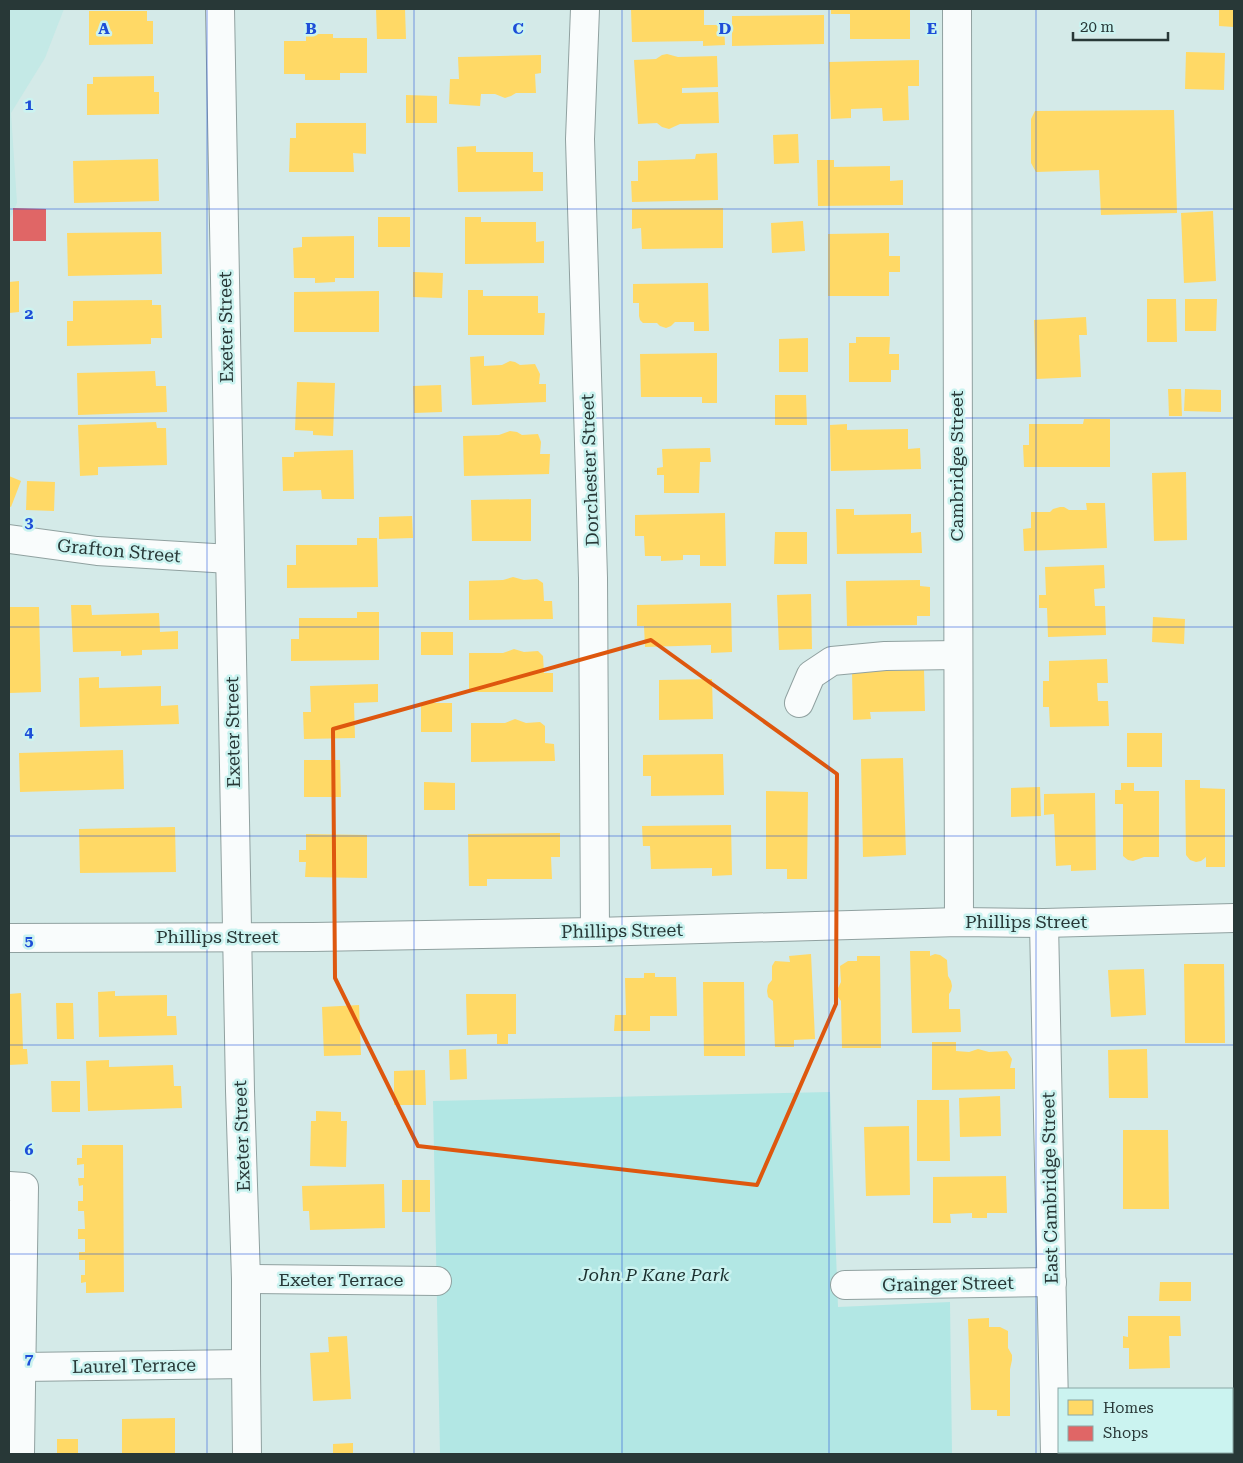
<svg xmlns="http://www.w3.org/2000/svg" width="1243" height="1463" font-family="'Roboto Serif',serif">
	<rect width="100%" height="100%" fill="#d4eae8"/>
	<polygon fill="#c4e9e6" points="9,9 64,9 45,58 11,113 17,203 9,221"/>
	<polygon fill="#b2e7e4" points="830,1092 838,1307 950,1302 952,1454 440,1454 433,1101"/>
	<g fill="#ffd966">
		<polygon points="376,9 405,9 406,39 377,39"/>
		<polygon points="631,9 704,9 704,25 724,25 725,45 703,46 703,41 632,42"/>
		<polygon points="831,9 910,9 910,39 850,39 850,14 831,14"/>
		<polygon points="1219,9 1234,9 1234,27 1219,26"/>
		<polygon points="89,11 147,11 147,21 153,21 153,44 89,45"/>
		<polygon points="824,15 824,44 732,46 732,16"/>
		<polygon points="306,34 333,34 333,38 367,38 367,73 340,73 340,80 305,80 305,74 284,74 284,41 306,41"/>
		<polygon points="1186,52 1225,53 1224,90 1185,89"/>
		<polygon points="667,54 678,57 717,56 718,87 682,88 682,93 718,92 719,123 680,124 669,129 662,127 657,123 638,124 634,60 656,59 662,55"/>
		<polygon points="541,55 541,73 535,74 536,93 516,93 511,96 505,98 495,94 481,94 480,106 449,104 450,79 459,79 458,57"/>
		<polygon points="919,60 919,86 908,86 909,120 883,121 882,108 851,109 851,118 831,119 829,62"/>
		<polygon points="154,76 154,92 159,92 159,114 87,115 87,84 93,84 93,77"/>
		<polygon points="406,95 437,96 437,123 406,123"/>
		<polygon points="1174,110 1177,213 1101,215 1099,170 1036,172 1031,163 1031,119 1035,111"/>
		<polygon points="296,123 366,123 366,154 353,153 354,172 289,172 290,138 296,138"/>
		<polygon points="798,134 799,163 774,164 773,135"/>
		<polygon points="476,146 476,152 533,152 533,172 543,172 543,191 458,192 457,147"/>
		<polygon points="717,153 718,200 632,202 631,181 638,181 638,161 695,159 696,154"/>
		<polygon points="158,159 159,201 74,203 73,161"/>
		<polygon points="817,160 834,160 834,167 890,166 890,181 903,180 903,205 818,206"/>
		<polygon points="723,208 723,248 642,249 641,228 632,229 632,209"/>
		<polygon points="1213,211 1216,281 1184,283 1181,213"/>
		<rect x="378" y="217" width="32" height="30"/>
		<polygon points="465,217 481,217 481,222 536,222 536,242 544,241 544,263 465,264"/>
		<polygon points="803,221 805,251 772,253 771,223"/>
		<polygon points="161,232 162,274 68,276 67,233"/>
		<polygon points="889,233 889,256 900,256 900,272 889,272 889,296 828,296 828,234"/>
		<polygon points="354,236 354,278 335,278 335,282 315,283 315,278 294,278 293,248 302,247 302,237"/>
		<polygon points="413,272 443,273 442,298 413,297"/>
		<polygon points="19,281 19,312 9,313 9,282"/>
		<polygon points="708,283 709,331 694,331 694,322 675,322 671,326 666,328 660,326 657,323 643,323 640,320 639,316 639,303 633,303 633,284"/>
		<polygon points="468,290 483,290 483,296 538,296 538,313 545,313 544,335 468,335"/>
		<polygon points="379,291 379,332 294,332 294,292"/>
		<polygon points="1147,299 1176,299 1177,342 1147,342"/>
		<polygon points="1185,299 1217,299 1216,331 1185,331"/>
		<polygon points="152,300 152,305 161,305 162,338 151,338 151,344 67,346 67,321 73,321 73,301"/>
		<polygon points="1086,317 1087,335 1079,335 1081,377 1036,379 1034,320"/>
		<polygon points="856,337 890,337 889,354 899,354 899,370 891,370 891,382 849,382 849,343 856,343"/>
		<polygon points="808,338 808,372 779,372 779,339"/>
		<polygon points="717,353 717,403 702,403 702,397 641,397 640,354"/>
		<polygon points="484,356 484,366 502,365 510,361 515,362 520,365 535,364 540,374 539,384 546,384 546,402 472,405 470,357"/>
		<polygon points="155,371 156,386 166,386 167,412 78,415 77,373"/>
		<polygon points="297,382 335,383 333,436 313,435 313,431 295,430"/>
		<polygon points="441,385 442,412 414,413 413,386"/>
		<polygon points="1168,389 1181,389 1182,416 1169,416"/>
		<polygon points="1185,389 1221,390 1221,412 1184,411"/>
		<polygon points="775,395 806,395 807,425 775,425"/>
		<polygon points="1084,419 1110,419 1110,467 1024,467 1023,445 1029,445 1029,424 1083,424"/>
		<polygon points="156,422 157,428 166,428 167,465 98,467 98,475 80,476 78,425"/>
		<polygon points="847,424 847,430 908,429 908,449 920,448 921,469 831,471 830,425"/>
		<polygon points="510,431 517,432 522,435 538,434 541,442 540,454 550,454 549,474 464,476 463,436 499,435"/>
		<polygon points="710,448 711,462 700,462 699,493 664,493 664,475 657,475 657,468 663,467 662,449"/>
		<polygon points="353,450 354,499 322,499 321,490 283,491 282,457 294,457 294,452"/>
		<polygon points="1186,472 1187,540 1154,541 1152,473"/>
		<polygon points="9,476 21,481 11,507 9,506"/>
		<polygon points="27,481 55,482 54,511 26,510"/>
		<polygon points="531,499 531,541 472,541 471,500"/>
		<polygon points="1086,503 1105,503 1107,548 1024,551 1023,529 1031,528 1031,512 1050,512 1053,509 1060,507 1064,507 1069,510 1087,510"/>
		<polygon points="836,509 854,509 854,515 911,514 911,533 921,532 922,553 837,554"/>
		<polygon points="725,513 726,566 700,566 700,555 683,555 683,560 661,561 661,556 645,556 644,536 635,536 635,515"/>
		<polygon points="412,516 413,538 379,539 379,517"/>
		<polygon points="775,532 807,532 807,564 774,564"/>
		<polygon points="357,538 377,538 378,587 287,588 287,565 296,565 296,545 357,545"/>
		<polygon points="1104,565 1105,588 1094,589 1095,606 1105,606 1106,635 1048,637 1047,608 1039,608 1039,595 1046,595 1045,567"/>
		<polygon points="513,577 524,580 537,579 543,583 544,601 552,601 553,619 469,620 469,581 503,580"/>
		<polygon points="920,580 920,586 930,587 930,616 917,616 917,625 847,626 846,581"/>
		<polygon points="811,594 812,649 779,650 777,595"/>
		<polygon points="731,603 732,652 711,653 711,645 645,647 644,626 637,626 637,605"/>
		<polygon points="71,605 91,605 92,615 159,613 160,632 178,631 178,649 142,650 142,655 121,656 121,651 73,652"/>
		<polygon points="9,607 39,607 41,692 9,693"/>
		<polygon points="357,612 379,612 379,660 291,661 291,639 299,639 299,618 357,618"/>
		<polygon points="1153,617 1185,619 1184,644 1152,642"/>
		<rect x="421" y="632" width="32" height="23"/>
		<polygon points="514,649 524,652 538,651 543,656 544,673 553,673 553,692 469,692 469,653 503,653"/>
		<polygon points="1107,659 1108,683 1097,683 1098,701 1108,701 1109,726 1050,727 1049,707 1043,707 1043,681 1049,681 1049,661"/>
		<polygon points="924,670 925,711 870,712 871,719 853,720 852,671"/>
		<polygon points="99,677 99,688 161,686 161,706 178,705 179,724 80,727 79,678"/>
		<polygon points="712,679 713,719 659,720 659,680"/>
		<polygon points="378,684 378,702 354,703 355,738 304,739 303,712 311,712 310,686"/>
		<rect x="421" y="703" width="31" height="29"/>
		<polygon points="515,719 526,723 540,722 545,726 545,743 554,744 555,761 471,762 471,723 505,723"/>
		<rect x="1127" y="733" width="35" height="34"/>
		<polygon points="123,750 124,789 20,792 19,753"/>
		<polygon points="723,754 724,795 651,796 651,776 643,776 643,755"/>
		<polygon points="903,758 906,855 863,857 861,759"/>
		<polygon points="304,760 340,760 341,797 304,797"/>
		<polygon points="1185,780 1200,780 1200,788 1225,789 1225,867 1206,867 1206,857 1201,861 1196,862 1190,860 1186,855"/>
		<polygon points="424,782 455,783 455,810 424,810"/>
		<polygon points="1121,783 1134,783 1134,791 1159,791 1159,857 1144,857 1133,861 1128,860 1123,856 1123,804 1115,804 1115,790 1121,790"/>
		<polygon points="1040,787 1041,816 1011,817 1011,788"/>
		<polygon points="766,791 808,792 807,879 787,879 787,869 766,869"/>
		<polygon points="1095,793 1096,870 1071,871 1071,865 1056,866 1054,814 1044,815 1044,794"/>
		<polygon points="731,825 732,875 712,876 712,868 651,869 650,846 643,846 642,826"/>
		<polygon points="175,827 176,872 80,873 79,829"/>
		<polygon points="560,833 560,857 551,857 552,879 487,879 487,886 469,886 468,834"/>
		<polygon points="306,834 367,835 367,878 305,877 306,862 299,862 299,850 306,850"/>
		<polygon points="910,951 930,951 930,956 935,954 940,955 947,960 948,976 951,981 952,986 951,991 949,994 949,1009 960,1009 961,1032 912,1033"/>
		<polygon points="811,954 815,1039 794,1040 794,1047 775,1047 773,1001 768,997 767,991 768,985 772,980 772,966 775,961 790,962 789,956"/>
		<polygon points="857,956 880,956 881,1048 842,1048 841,1001 838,997 837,990 841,982 840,966 848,961 857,961"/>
		<polygon points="1184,964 1224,964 1225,1043 1185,1043"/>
		<polygon points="1144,969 1146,1015 1111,1017 1108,970"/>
		<polygon points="644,973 655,973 655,977 676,977 677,1016 650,1016 650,1031 614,1031 615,1015 626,1015 625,978 644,978"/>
		<polygon points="703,982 744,982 745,1056 704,1056"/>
		<polygon points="115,991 115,996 167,995 167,1016 176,1016 177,1035 99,1037 98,992"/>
		<polygon points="21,993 23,1049 27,1049 28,1064 9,1065 9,994"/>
		<polygon points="466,994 516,994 516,1034 508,1034 508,1044 497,1044 497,1034 467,1035"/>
		<polygon points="56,1003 73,1003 74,1039 57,1039"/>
		<polygon points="359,1005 361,1055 324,1056 322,1007"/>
		<polygon points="932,1042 956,1042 956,1051 969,1052 978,1049 989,1052 1007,1051 1012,1059 1010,1068 1015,1068 1015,1089 932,1090"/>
		<polygon points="466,1049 467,1079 450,1080 449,1050"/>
		<polygon points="1147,1049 1148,1098 1109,1098 1108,1050"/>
		<polygon points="109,1060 109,1067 173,1065 174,1086 181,1086 182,1108 88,1111 86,1061"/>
		<polygon points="425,1070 426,1105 394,1105 394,1071"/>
		<polygon points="51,1081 80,1081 80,1112 52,1112"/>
		<polygon points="1000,1096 1001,1136 960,1137 959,1098"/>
		<polygon points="917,1100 949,1100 950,1161 917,1161"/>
		<polygon points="316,1111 341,1112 341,1121 347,1121 346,1167 310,1166 311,1121 316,1121"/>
		<polygon points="909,1126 910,1195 866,1196 864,1127"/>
		<polygon points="1123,1130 1168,1130 1169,1209 1123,1209"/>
		<polygon points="82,1145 123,1145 124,1292 86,1293 86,1282 81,1283 81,1275 85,1275 85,1260 79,1260 79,1252 85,1252 85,1239 78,1239 78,1229 85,1229 84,1211 78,1211 78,1201 83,1201 83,1185 79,1186 78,1178 84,1178 84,1164 77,1165 77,1158 82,1158"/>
		<polygon points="1006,1176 1007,1213 987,1213 987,1218 972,1218 972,1213 950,1214 951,1223 933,1223 933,1177"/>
		<rect x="402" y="1180" width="28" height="32"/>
		<polygon points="384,1184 385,1228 310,1230 309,1211 303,1211 302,1186"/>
		<polygon points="1160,1282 1191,1282 1191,1301 1159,1301"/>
		<polygon points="1128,1316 1180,1316 1181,1336 1169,1336 1170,1368 1129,1369 1129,1348 1123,1348 1123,1336 1128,1337"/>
		<polygon points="989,1318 989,1327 1000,1327 1008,1331 1008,1348 1012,1355 1012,1360 1010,1369 1010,1416 997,1416 997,1410 971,1410 968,1319"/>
		<polygon points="347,1336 351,1399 313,1401 310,1353 329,1352 328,1337"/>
		<polygon points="175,1418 175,1454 122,1454 122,1419"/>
		<rect x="57" y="1439" width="21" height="15"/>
		<polygon points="353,1443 353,1454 333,1454 333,1444"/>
	</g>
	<polygon fill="#e06666" points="13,208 46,209 46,241 13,241"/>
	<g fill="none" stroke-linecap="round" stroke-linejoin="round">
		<defs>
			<g id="minor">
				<polyline points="220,9 240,1091 246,1279 246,1364 247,1454"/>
				<polyline points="585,9 580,139 593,578 595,932"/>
				<polyline points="957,9 959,922"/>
				<polyline points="9,539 97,551 230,559"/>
				<polyline points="799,703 811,675 832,661 885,656 958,655"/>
				<polyline points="1044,923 1055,1454"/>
				<polyline points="9,938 313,937 595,932 959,922 1044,923 1234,918"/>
				<polyline points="9,1186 24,1187 20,1454"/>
				<polyline points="246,1279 437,1281"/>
				<polyline points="845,1285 1052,1282"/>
				<polyline points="22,1367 246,1364"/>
			</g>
		</defs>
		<use href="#minor" stroke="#90a1a0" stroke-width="30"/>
		<use href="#minor" stroke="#f9fcfc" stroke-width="28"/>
	</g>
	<path fill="none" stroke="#de570e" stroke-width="4" stroke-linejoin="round" d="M651,640l186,134 -1,230 -79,181 -339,-39 -83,-168 -2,-249z"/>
	<path fill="none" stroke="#1d4ed8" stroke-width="1" stroke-opacity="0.55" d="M207,9v1445M414,9v1445M622,9v1445M829,9v1445M1036,9v1445M9,209h1225M9,418h1225M9,627h1225M9,836h1225M9,1045h1225M9,1254h1225"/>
	<g text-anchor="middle" stroke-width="5" stroke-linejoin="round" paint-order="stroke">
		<g font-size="18" fill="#283837" stroke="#cbf3f0">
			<text transform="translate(226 327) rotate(-91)" y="6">Exeter Street</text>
			<text transform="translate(957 466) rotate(-90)" y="6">Cambridge Street</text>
			<text transform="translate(590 470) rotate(-92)" y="6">Dorchester Street</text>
			<text transform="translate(119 551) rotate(5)" y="6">Grafton Street</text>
			<text transform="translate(233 732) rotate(-91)" y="6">Exeter Street</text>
			<text x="1026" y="928">Phillips Street</text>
			<text transform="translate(622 931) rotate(-1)" y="6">Phillips Street</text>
			<text x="217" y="943">Phillips Street</text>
			<text transform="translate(242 1136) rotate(-92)" y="6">Exeter Street</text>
			<text transform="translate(1050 1188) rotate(-91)" y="6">East Cambridge Street</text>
			<text x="341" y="1286">Exeter Terrace</text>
			<text transform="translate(948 1284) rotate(-1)" y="6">Grainger Street</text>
			<text transform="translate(134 1366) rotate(-1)" y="6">Laurel Terrace</text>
		</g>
		<g font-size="18" font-style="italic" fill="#1b302f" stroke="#cbf3f0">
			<text x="654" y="1281">John P Kane Park</text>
		</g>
	</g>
	<g font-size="16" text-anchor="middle" font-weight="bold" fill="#1d4ed8" stroke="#cbf3f0" stroke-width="5" stroke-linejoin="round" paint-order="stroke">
		<text x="104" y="34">A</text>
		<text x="311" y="34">B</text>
		<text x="518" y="34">C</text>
		<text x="725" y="34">D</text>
		<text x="932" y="34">E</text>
		<text x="29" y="110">1</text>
		<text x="29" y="319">2</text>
		<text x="29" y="528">3</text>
		<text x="29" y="737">4</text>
		<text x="29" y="946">5</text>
		<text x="29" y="1155">6</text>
		<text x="29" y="1364">7</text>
	</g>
	<rect width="1243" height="1463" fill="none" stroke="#283837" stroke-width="20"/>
	<rect x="1058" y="1388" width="175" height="65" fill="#cbf3f0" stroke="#8aa8a6"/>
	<rect x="1068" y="1400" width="25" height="15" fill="#ffd966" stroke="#8aa8a6"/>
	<text x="1103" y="1413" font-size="15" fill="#283837">Homes</text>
	<rect x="1068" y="1426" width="25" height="15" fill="#e06666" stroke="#8aa8a6"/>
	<text x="1103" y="1438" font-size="15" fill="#283837">Shops</text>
	<path d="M1073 32v8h95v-8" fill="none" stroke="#283837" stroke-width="2.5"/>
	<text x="1080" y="32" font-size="15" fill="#283837" stroke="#cbf3f0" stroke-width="4" paint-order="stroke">20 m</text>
</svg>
